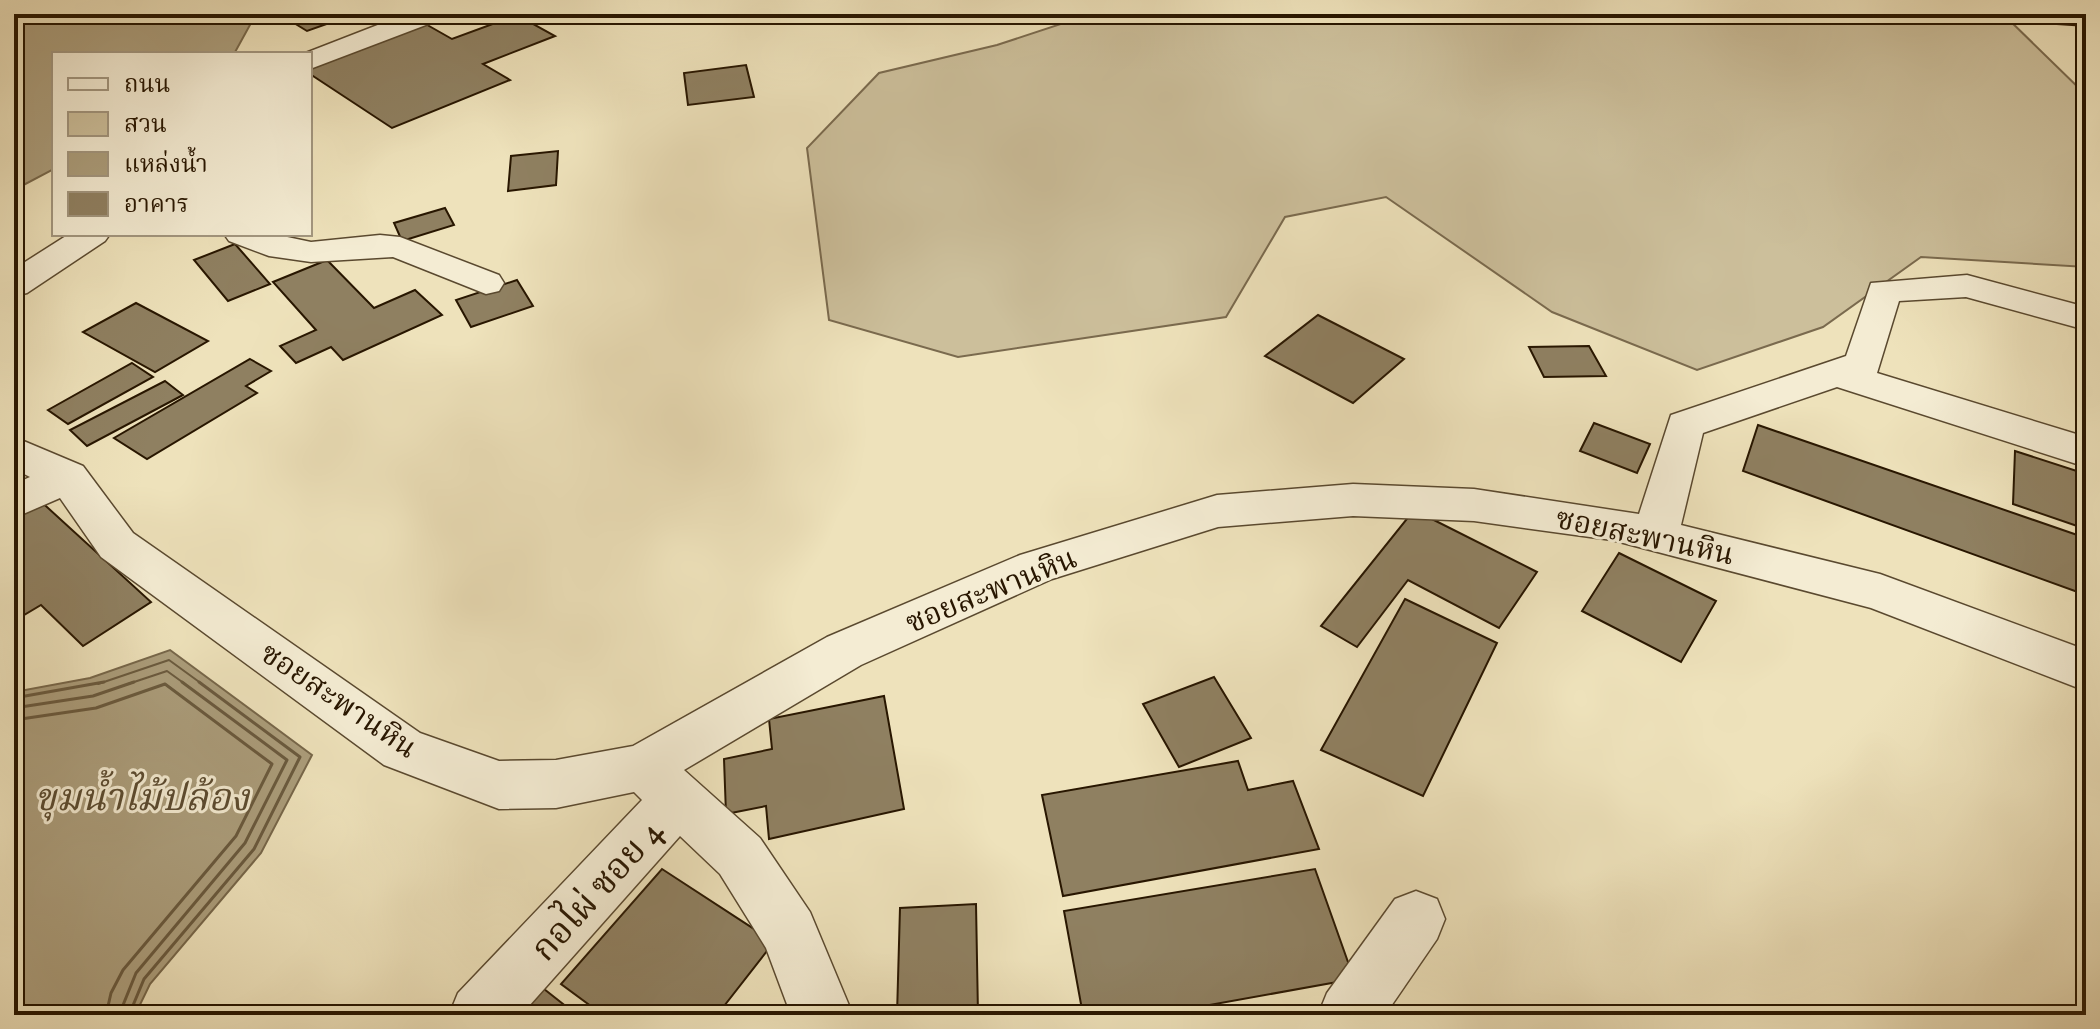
<svg xmlns="http://www.w3.org/2000/svg" width="2100" height="1029" font-family="'IM FELL English','Noto Serif Thai',serif">
	<rect width="100%" height="100%" fill="#eee2bb"/>
	<filter id="stains"><feTurbulence type="fractalNoise" baseFrequency=".0025" numOctaves="4"/><feColorMatrix values="0 0 0 0 .2 0 0 0 0 .09 0 0 0 0 .02 0 0 0 .5 -.17"/></filter>
	<radialGradient id="worn" r=".72"><stop offset=".6" stop-color="#630" stop-opacity="0"/><stop offset="1" stop-color="#630" stop-opacity=".3"/></radialGradient>
	<polygon fill="#ccbf9b" stroke="#7a6a4e" stroke-width="2" points="1091,14 2003,14 2086,95 2086,267 1921,257 1823,327 1697,370 1552,312 1386,197 1285,217 1226,317 958,357 829,320 807,148 879,73 997,45"/>
	<g fill="#ab9d7b" stroke="#77674a" stroke-width="2">
		<polygon points="14,14 256,14 234,54 54,54 54,169 14,190"/>
		<polygon points="170,650 312,755 261,853 150,984 135,1015 14,1015 14,692 90,678"/>
	</g>
	<g fill="none" stroke-linecap="round" stroke-linejoin="round">
		<g stroke="#6a5a3e" stroke-width="2">
			<polyline points="98,684 169,660 202,684"/>
			<polyline points="128,684 167,671 185,684"/>
		</g>
		<g stroke="#6a5a3e" stroke-width="3">
			<polyline points="14,698 104,682"/>
			<polyline points="14,708 93,696 134,682"/>
			<polyline points="14,720 96,708 165,684 272,764 236,836 123,970 111,993 106,1015"/>
			<polyline points="119,1015 136,973 245,843 287,760 182,682"/>
			<polyline points="129,1015 144,979 254,849 300,757 199,682"/>
		</g>
	</g>
	<g fill="#8f8061" stroke="#281600" stroke-width="2">
		<polygon points="355,14 307,31 281,15 284,14"/>
		<polygon points="520,14 541,14 549,18 533,24 555,36 483,64 510,80 392,128 310,74 310,66 422,22 452,39"/>
		<polygon points="2048,14 2086,14 2086,26 2057,24"/>
		<polygon points="746,65 754,97 688,105 684,73"/>
		<polygon points="558,151 556,185 508,191 511,156"/>
		<polygon points="445,208 454,225 402,241 394,223"/>
		<polygon points="235,244 270,284 228,301 194,260"/>
		<polygon points="327,260 374,308 415,290 442,315 343,360 331,347 296,363 280,346 316,330 273,282"/>
		<polygon points="517,280 533,306 471,327 456,300"/>
		<polygon points="136,303 208,341 155,372 83,332"/>
		<polygon points="1318,315 1404,359 1353,403 1265,356"/>
		<polygon points="1589,346 1606,376 1544,377 1529,347"/>
		<polygon points="250,359 271,371 246,386 257,393 147,459 114,438"/>
		<polygon points="132,363 153,377 68,424 48,410"/>
		<polygon points="165,381 183,395 87,446 70,430"/>
		<polygon points="1594,423 1650,444 1637,473 1580,451"/>
		<polygon points="1758,425 2086,538 2086,595 1743,471"/>
		<polygon points="2015,451 2086,474 2086,529 2013,504"/>
		<polygon points="36,497 151,602 83,646 41,605 14,621 14,509"/>
		<polygon points="1414,510 1537,572 1499,628 1408,580 1357,647 1321,626"/>
		<polygon points="1619,553 1716,601 1681,662 1582,611"/>
		<polygon points="1405,599 1497,643 1423,796 1321,750"/>
		<polygon points="1214,677 1251,738 1179,767 1143,704"/>
		<polygon points="884,696 904,809 769,839 766,806 726,814 724,759 772,749 769,719"/>
		<polygon points="1238,761 1248,790 1293,781 1319,849 1063,896 1042,795"/>
		<polygon points="662,869 774,942 717,1015 603,1015 561,984"/>
		<polygon points="1315,869 1354,979 1154,1015 1083,1015 1064,911"/>
		<polygon points="976,904 978,1015 897,1015 900,908"/>
		<polygon points="525,974 577,1015 486,1015"/>
	</g>
	<g fill="none" stroke-linecap="round" stroke-linejoin="round">
		<defs>
			<g id="minor">
				<polygon points="406,14 443,14 439,20 310,69 310,54 303,54"/>
				<polygon points="69,234 110,234 105,241 27,293 14,296 14,269"/>
				<polygon points="224,234 273,234 311,242 380,235 400,237 499,275 504,283 499,291 486,294 393,257 311,262 269,256 229,241"/>
				<polygon points="1967,275 2086,307 2086,330 1966,297 1899,301 1877,373 2086,437 2086,467 1837,387 1703,433 1681,525 1880,574 2086,650 2086,691 1871,608 1612,540 1474,521 1353,516 1218,527 1052,579 861,665 684,770 760,838 810,912 853,1015 791,1015 766,948 720,874 680,836 521,1015 449,1015 458,993 642,800 634,792 556,808 499,809 384,765 101,557 60,498 14,518 14,484 30,477 14,469 14,437 83,466 133,533 420,733 499,761 556,760 633,746 827,637 1020,555 1217,495 1353,484 1474,489 1639,514 1671,415 1846,356 1871,283"/>
				<polygon points="1416,891 1437,899 1445,919 1437,939 1385,1015 1318,1015 1327,993 1395,899"/>
			</g>
		</defs>
		<use href="#minor" stroke="#5a492f" stroke-width="3"/>
		<use href="#minor" fill="#f4ecd3" fill-rule="evenodd"/>
	</g>
	<g text-anchor="middle" stroke-width="6" stroke-linejoin="round" paint-order="stroke">
		<g font-size="30" fill="#281600" stroke="#f4ecd3">
			<text transform="translate(1645 536) rotate(12)" y="10">ซอยสะพานหิน</text>
			<text transform="translate(991 590) rotate(-22)" y="10">ซอยสะพานหิน</text>
			<text transform="translate(339 700) rotate(34)" y="10">ซอยสะพานหิน</text>
		</g>
		<g font-size="36" fill="#281600" stroke="#f4ecd3">
			<text transform="translate(596 889) rotate(-48)" y="13">กอไผ่ ซอย 4</text>
		</g>
		<g font-size="38" font-style="italic" fill="#5c4c31" stroke="#f4ecd3">
			<text x="142" y="810">ขุมน้ำไม้ปล้อง</text>
		</g>
	</g>
	<rect width="2100" height="1029" fill="none" stroke="#eee2bb" stroke-width="48"/>
	<rect x="16" y="16" width="2068" height="997" fill="none" stroke="#281600" stroke-width="4"/>
	<rect x="24" y="24" width="2052" height="981" fill="none" stroke="#281600" stroke-width="2"/>
	<rect x="52" y="52" width="260" height="184" fill="#f4ecd3" stroke="#a2967f" stroke-width="2"/>
	<rect x="68" y="78" width="40" height="12" fill="#f4ecd3" stroke="#a2967f" stroke-width="2"/>
	<text x="124" y="92" font-size="24" fill="#281600">ถนน</text>
	<rect x="68" y="112" width="40" height="24" fill="#ccbf9b" stroke="#a2967f" stroke-width="2"/>
	<text x="124" y="132" font-size="24" fill="#281600">สวน</text>
	<rect x="68" y="152" width="40" height="24" fill="#ab9d7b" stroke="#a2967f" stroke-width="2"/>
	<text x="124" y="172" font-size="24" fill="#281600">แหล่งน้ำ</text>
	<rect x="68" y="192" width="40" height="24" fill="#8f8061" stroke="#a2967f" stroke-width="2"/>
	<text x="124" y="212" font-size="24" fill="#281600">อาคาร</text>
	<rect width="100%" height="100%" filter="url(#stains)"/>
	<rect width="100%" height="100%" fill="url(#worn)"/>
</svg>
